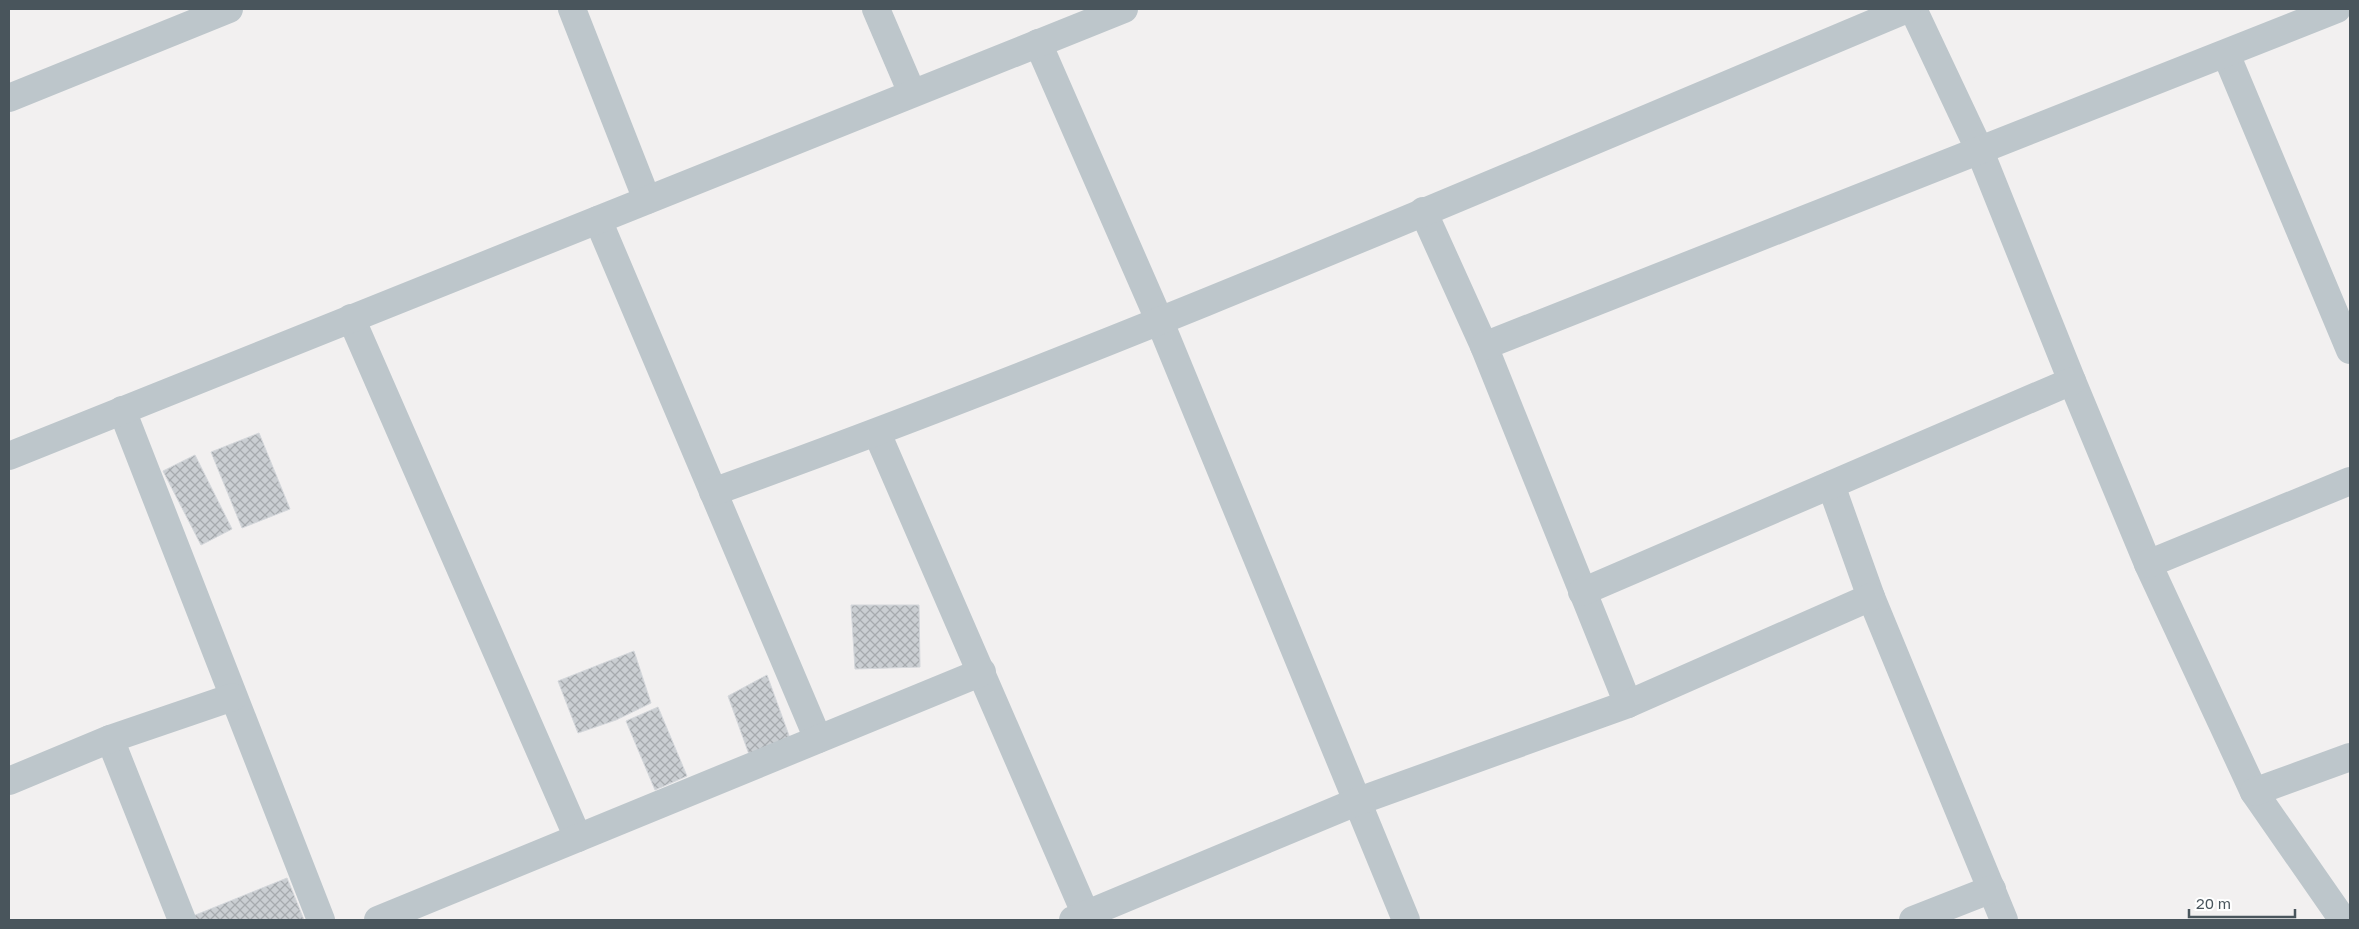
<svg xmlns="http://www.w3.org/2000/svg" width="2359" height="929" font-family="'Golos Text',sans-serif">
	<defs>
		<pattern id="building-cross-hatch" width="8" height="8" patternUnits="userSpaceOnUse" patternTransform="scale(1.25)"><rect width="8" height="8" fill="#caced2"/><path d="M0 0l8 8M0 8l8-8" fill="none" stroke="#a6aaae"/></pattern>
	</defs>
	<rect width="100%" height="100%" fill="#f2f0f0"/>
	<g fill="url(#building-cross-hatch)" stroke="#d4d7db">
		<polygon points="259,433 290,509 242,528 211,452"/>
		<polygon points="195,455 232,529 201,545 163,471"/>
		<polygon points="851,605 919,605 920,667 855,669"/>
		<polygon points="634,651 651,703 616,720 578,733 558,681"/>
		<polygon points="767,675 791,741 750,757 728,696"/>
		<polygon points="658,707 687,776 655,790 626,721"/>
		<polygon points="287,878 304,920 195,920 193,916"/>
	</g>
	<g fill="none" stroke-linecap="round" stroke-linejoin="round">
		<g stroke="#bdc6cb" stroke-width="28">
			<polyline points="572,9 647,200"/>
			<polyline points="876,9 912,93"/>
			<polyline points="1913,9 1979,149 2072,381 2148,564 2254,792 2343,920"/>
			<polyline points="1038,43 1160,322 1406,920"/>
			<polyline points="2226,54 2350,350"/>
			<polyline points="9,98 229,9"/>
			<polyline points="1423,211 1484,346 1628,704"/>
			<polyline points="598,220 818,739"/>
			<polyline points="351,318 578,838"/>
			<polyline points="1484,346 2337,9"/>
			<polyline points="122,410 321,920"/>
			<polyline points="877,433 1086,915"/>
			<polyline points="9,456 1124,9"/>
			<polyline points="1831,485 1871,597 2004,920"/>
			<path d="M713,492c404,-145 798,-317 1194,-483"/>
			<polyline points="2148,564 2350,481"/>
			<polyline points="1582,592 2072,381"/>
			<polyline points="110,739 182,920"/>
			<polyline points="9,781 110,739 233,697"/>
			<polyline points="2254,792 2350,757"/>
			<polyline points="378,920 982,672"/>
			<polyline points="1073,920 1356,802 1628,704 1871,597"/>
			<polyline points="1913,920 1992,889"/>
		</g>
	</g>
	<rect width="2359" height="929" fill="none" stroke="#49555c" stroke-width="20"/>
	<path d="M2189 909v8h106v-8" fill="none" stroke="#49555c" stroke-width="2.5"/>
	<text x="2196" y="909" font-size="15" fill="#49555c" stroke="#ffffff" stroke-width="4" paint-order="stroke">20 m</text>
</svg>
